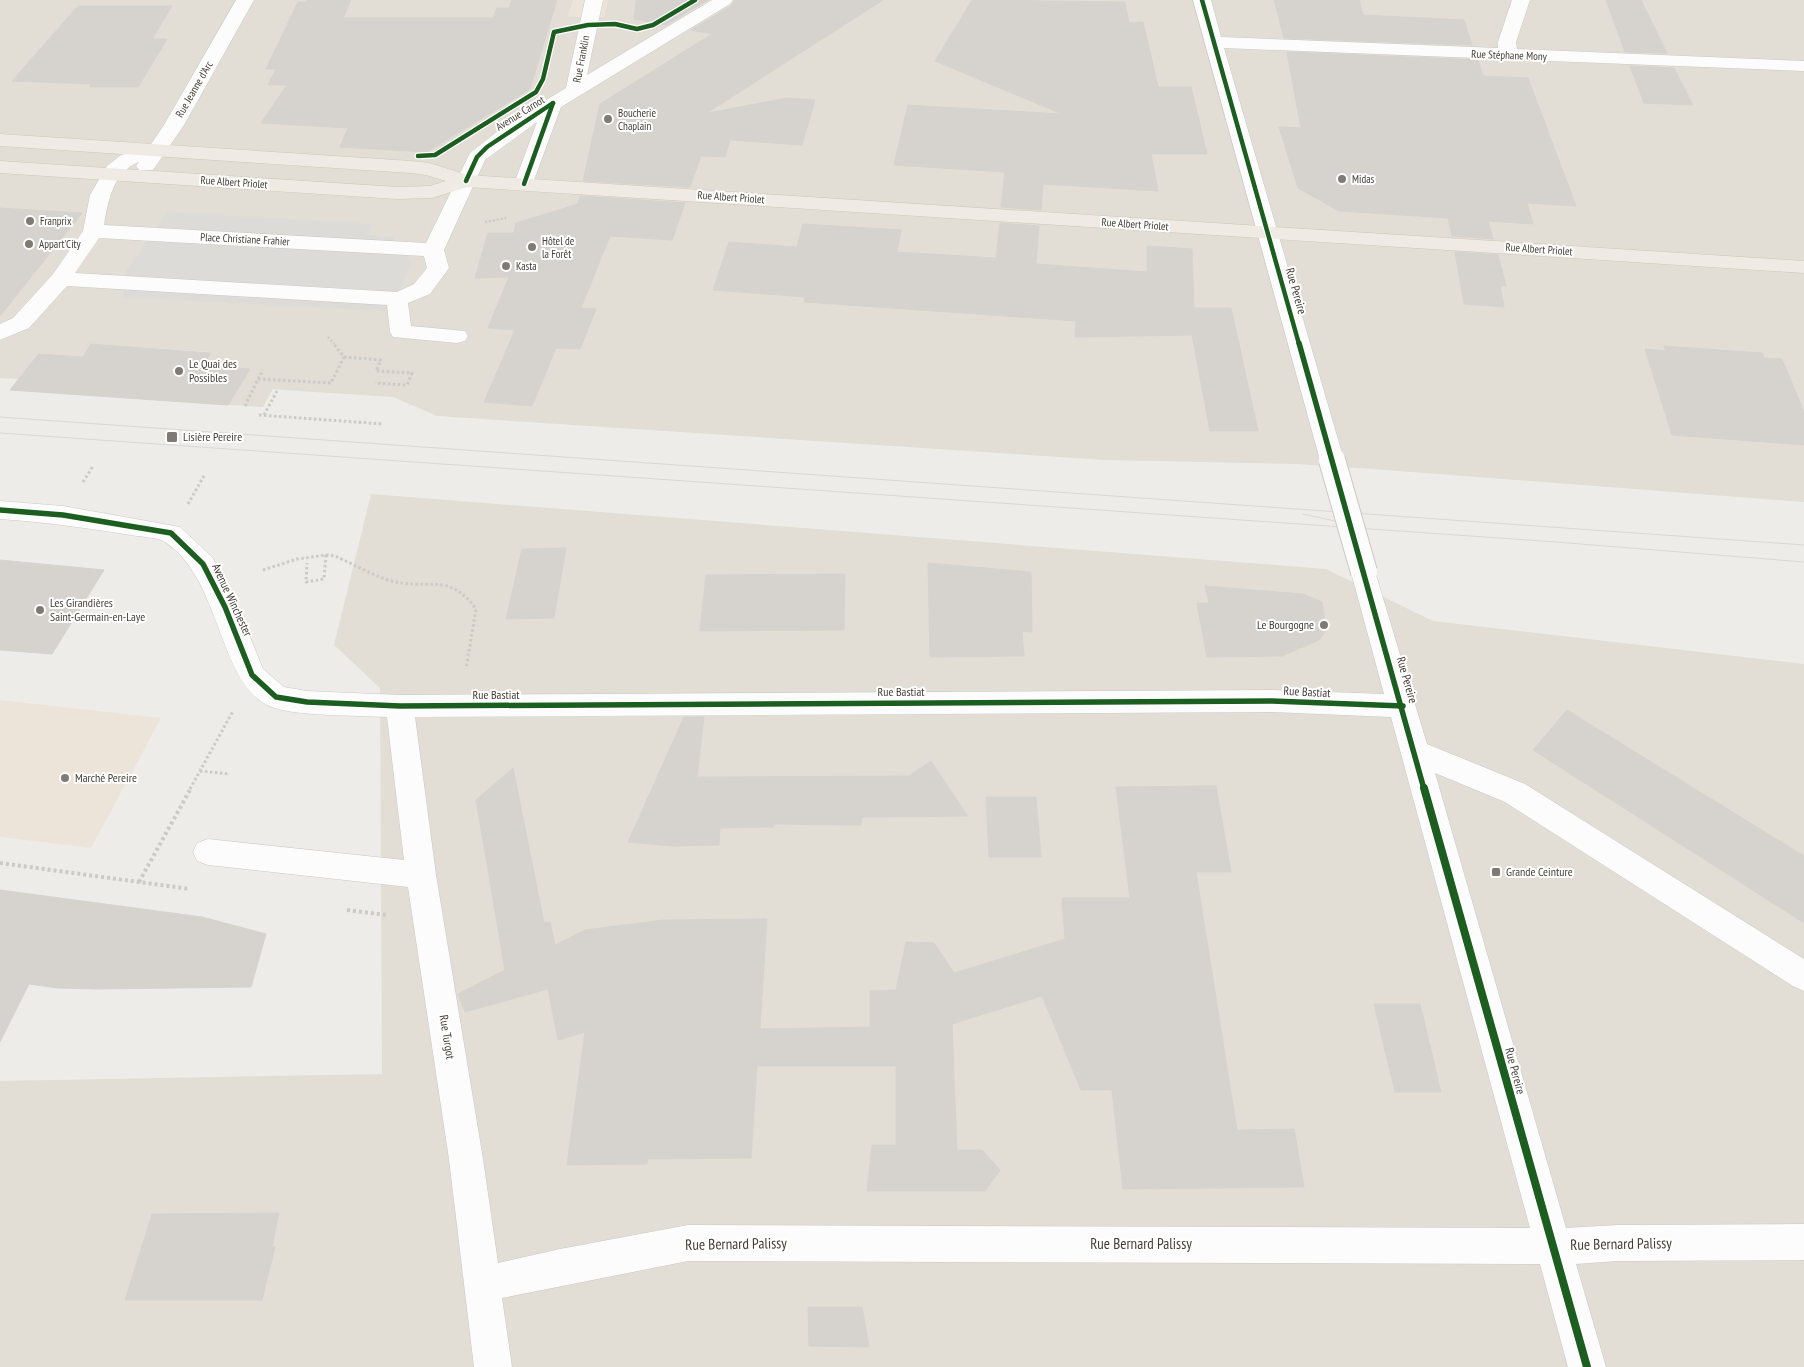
<svg xmlns="http://www.w3.org/2000/svg" width="1804" height="1367" font-family="'PT Sans Narrow',sans-serif">
	<rect width="100%" height="100%" fill="#eeece8"/>
	<g fill="#e2ded6">
		<polygon points="0,0 1804,0 1804,502 1372,469 1297,464 1105,460 437,416 393,397 283,390 273,389 263,407 228,405 249,369 203,365 210,352 92,344 83,357 37,354 18,379 0,378"/>
		<polygon points="371,494 1326,569 1433,621 1804,664 1804,1367 0,1367 0,1081 382,1074 380,688 334,645"/>
	</g>
	<g fill="#ede4d9">
		<polygon points="573,0 608,0 604,17 568,17"/>
		<polygon points="0,700 161,718 91,848 0,837"/>
	</g>
	<polygon fill="#dddbd8" points="167,212 372,224 368,235 393,237 412,263 389,311 140,298 123,299 126,271"/>
	<g fill="#d6d3cf" stroke="#d6d3ce">
		<polygon points="307,0 351,0 343,18 493,18 497,8 509,8 512,0 557,0 530,89 427,152 340,147 348,128 261,123 287,85 268,85 276,69 266,69 298,2 306,2"/>
		<polygon points="636,0 708,0 666,25 634,19"/>
		<polygon points="735,0 883,0 707,113 787,98 815,100 802,145 730,140 725,157 701,156 690,187 583,181 600,104 712,34 691,30 731,6"/>
		<polygon points="972,0 1125,2 1129,23 1143,22 1158,87 1191,87 1207,154 1151,154 1158,191 1043,184 1041,210 1001,207 1005,172 894,165 908,105 1062,114 935,61"/>
		<polygon points="1274,0 1359,0 1363,15 1464,20 1472,45 1284,38"/>
		<polygon points="1606,0 1641,0 1667,53 1625,52"/>
		<polygon points="78,6 172,6 152,39 167,39 138,87 90,87 91,84 12,81"/>
		<polygon points="1287,52 1478,60 1483,76 1528,78 1576,206 1527,203 1533,224 1488,221 1493,239 1452,236 1448,218 1339,211 1298,188 1279,127 1301,128"/>
		<polygon points="1630,66 1674,68 1693,105 1644,103"/>
		<polygon points="580,196 685,203 672,240 610,236 581,308 596,309 580,349 556,348 532,406 484,402 515,330 488,328 509,277 475,278 488,233 514,233 516,223 578,204"/>
		<polygon points="0,208 82,213 0,316"/>
		<polygon points="1000,223 1039,226 1036,264 1147,272 1147,246 1192,249 1194,308 1231,308 1258,431 1210,431 1192,335 1075,337 1076,321 804,302 805,297 713,290 729,242 797,247 803,224 901,230 897,252 996,258"/>
		<polygon points="1455,252 1498,255 1506,286 1500,285 1504,307 1464,304"/>
		<polygon points="91,344 211,353 203,365 250,369 228,405 10,390 38,354 83,357"/>
		<polygon points="1664,346 1762,353 1764,358 1782,359 1804,412 1804,445 1672,435 1645,349 1666,351"/>
		<polygon points="566,548 554,618 506,619 522,549"/>
		<polygon points="0,560 104,570 52,654 0,650"/>
		<polygon points="928,563 1031,572 1032,632 1022,631 1024,656 930,657"/>
		<polygon points="845,574 844,630 700,631 706,575"/>
		<polygon points="1205,586 1303,594 1322,602 1326,630 1319,640 1282,656 1207,657 1197,603 1209,603"/>
		<polygon points="1567,710 1804,856 1804,923 1533,750"/>
		<polygon points="684,717 704,717 697,777 909,776 931,761 968,816 862,817 861,825 774,824 773,827 720,828 719,845 672,846 628,842"/>
		<polygon points="513,768 544,923 550,922 555,945 585,930 664,920 767,919 760,1029 870,1027 870,991 896,990 906,942 934,943 954,973 1065,939 1062,898 1130,898 1116,787 1216,786 1231,872 1196,872 1237,1130 1294,1129 1304,1187 1123,1189 1112,1090 1081,1090 1042,996 952,1024 957,1150 982,1150 1000,1170 985,1191 867,1191 872,1145 896,1145 896,1066 757,1066 751,1158 648,1159 647,1164 567,1165 585,1032 558,1040 548,989 465,1012 458,994 505,970 476,800"/>
		<polygon points="986,797 1036,797 1041,857 989,857"/>
		<polygon points="0,890 202,917 266,934 251,987 96,989 58,988 29,984 0,1042"/>
		<polygon points="1374,1004 1420,1004 1441,1092 1395,1092"/>
		<polygon points="279,1213 272,1246 275,1247 262,1300 125,1300 152,1214"/>
		<polygon points="808,1307 862,1307 869,1347 809,1346"/>
	</g>
	<g fill="none" stroke-linecap="round" stroke-linejoin="round">
		<defs>
			<g id="minor">
				<path d="M236,0h18l-70,125 -31,45h-14l-3,-4 3,-4c-26,10 -31,39 -35,63l322,18 44,-90 38,-30 58,-35 19,-88h18l-16,75 125,-75h21l-3,4 -169,103 -30,81 -7,2 -7,-2 -3,-4 23,-62 -52,38 -41,90 5,18 -19,26 -22,9 3,23 54,5 3,5 -3,5 -8,2 -64,-6 -3,-5 -3,-27 -320,-19 -38,42 -29,12v-16l13,-6 40,-44 30,-43 7,-36 17,-29 14,-11 28,-8 15,-22zM99,238l325,18 3,12 -13,16 -17,8 -322,-19z"/>
				<polygon points="1193,0 1211,0 1221,37 1498,48 1498,42 1512,0 1530,0 1516,42 1517,49 1804,61 1804,71 1224,48 1344,460 1341,466 1332,468 1323,466 1320,460"/>
				<path d="M0,501l63,5 117,21 32,30 26,50 25,62 21,18 23,4 93,4 872,-5 112,4 -33,-122 4,-7 9,-3 9,3 54,179 98,40 279,175v32l-11,-5 -288,-184 -70,-29 131,455 52,-3 186,-1v36l-186,1 -42,3 30,103h-38l-28,-103 -852,-3 -186,37 10,69h-38l-25,-208 -41,-272 -200,-22 -11,-4 -4,-9 4,-9 11,-4 196,21 -17,-143c-28,-2 -97,0 -120,-12 -49,-25 -46,-126 -102,-163 -8,-5 -24,-5 -34,-7 -44,-7 -87,-13 -131,-16zM1272,712l119,5 139,511 -842,-3 -128,24 -62,14 -15,-104 -47,-284 -21,-158z"/>
			</g>
			<polygon id="major" points="0,134 411,161 429,163 468,175 1804,261 1804,273 467,187 432,198 397,199 0,173 0,161 397,187 430,186 446,181 426,175 411,173 0,146"/>
		</defs>
		<use href="#minor" stroke="#cbc8c4" stroke-width="1"/>
		<use href="#major" stroke="#cfc7b7" stroke-width="1"/>
		<g stroke="#cccac6" stroke-width="2.5" stroke-dasharray="2 2" stroke-linecap="butt">
			<polyline points="485,222 506,218"/>
			<polyline points="328,337 334,344"/>
		</g>
		<g stroke="#cccac6" stroke-width="3" stroke-dasharray="2.5 2.5" stroke-linecap="butt">
			<polyline points="344,357 381,360 376,371 412,373 407,385 375,383"/>
			<polyline points="258,379 263,370"/>
			<polyline points="245,406 258,379 331,383 344,357 333,343"/>
			<polyline points="259,415 383,424"/>
			<polyline points="264,415 277,391"/>
			<polyline points="83,482 93,466"/>
			<polyline points="188,504 205,474"/>
			<path d="M326,555l9,1c18,8 35,18 53,24 39,12 60,-10 88,29l-10,60"/>
			<polyline points="263,570 297,559 326,555 324,579 306,582 307,563"/>
			<polyline points="200,771 230,774"/>
			<polyline points="190,789 233,711"/>
		</g>
		<g stroke="#cccac6" stroke-width="4" stroke-dasharray="3 3" stroke-linecap="butt">
			<polyline points="0,863 190,889"/>
			<polyline points="139,882 191,788"/>
			<polyline points="347,910 386,915"/>
		</g>
		<use href="#minor" fill="#fcfcfc" fill-rule="evenodd"/>
		<use href="#major" fill="#efebe4" fill-rule="evenodd"/>
		<g stroke="#d8d8d7" stroke-width="1">
			<polyline points="0,417 1804,545"/>
			<polyline points="0,433 1556,542 1804,562"/>
			<polyline points="1303,514 1344,523"/>
		</g>
		<defs>
			<polyline id="minor-bridge" points="1332,460 1364,572"/>
		</defs>
		<use href="#minor-bridge" stroke="#cbc8c4" stroke-width="28" stroke-linecap="butt"/>
		<use href="#minor-bridge" stroke="#fcfcfc" stroke-width="26"/>
		<defs>
			<g id="cycleway-far2">
				<polyline points="1202,0 1299,344"/>
				<polyline points="418,156 435,155 536,92 543,79 554,32 588,25 615,24 637,29 653,25 695,0"/>
				<polyline points="466,181 477,157 487,147 553,103"/>
				<polyline points="524,184 553,103"/>
			</g>
			<g id="cycleway-far1">
				<polyline points="1299,343 1424,789"/>
				<polyline points="0,510 63,515 171,533 203,564 225,607 252,675 276,697 307,702 400,706 1272,701 1403,706"/>
			</g>
			<polyline id="cycleway" points="1424,788 1587,1367"/>
		</defs>
		<use href="#cycleway-far2" stroke="#fff" stroke-width="7"/>
		<use href="#cycleway-far1" stroke="#fff" stroke-width="9"/>
		<use href="#cycleway" stroke="#fff" stroke-width="11"/>
		<use href="#cycleway-far2" stroke="#1b5e20" stroke-width="4.5"/>
		<use href="#cycleway-far1" stroke="#1b5e20" stroke-width="5.5"/>
		<use href="#cycleway" stroke="#1b5e20" stroke-width="8"/>
	</g>
	<g fill="#7f7a74" stroke="#fff" stroke-width="2">
		<circle cx="608" cy="119" r="5"/>
		<circle cx="1342" cy="179" r="5"/>
		<circle cx="30" cy="221" r="5"/>
		<circle cx="29" cy="244" r="5"/>
		<circle cx="532" cy="247" r="5"/>
		<circle cx="506" cy="266" r="5"/>
		<circle cx="179" cy="371" r="5"/>
		<rect x="166" y="431" width="12" height="12" rx="2.5"/>
		<circle cx="40" cy="610" r="5"/>
		<circle cx="1324" cy="625" r="5"/>
		<circle cx="65" cy="778" r="5"/>
		<rect x="1491" y="867" width="10" height="10" rx="2.5"/>
	</g>
	<g text-anchor="middle" stroke-width="4" stroke-linejoin="round" paint-order="stroke">
		<g font-size="11" fill="#433d35" stroke="#fff">
			<text transform="translate(1509 55) rotate(2)" y="4">Rue Stéphane Mony</text>
			<text transform="translate(581 59) rotate(-79)" y="4">Rue Franklin</text>
			<text transform="translate(194 89) rotate(-60)" y="4">Rue Jeanne d'Arc</text>
			<text transform="translate(520 113) rotate(-32)" y="4">Avenue Carnot</text>
			<text transform="translate(234 182) rotate(4)" y="4">Rue Albert Priolet</text>
			<text transform="translate(731 197) rotate(4)" y="4">Rue Albert Priolet</text>
			<text transform="translate(1135 224) rotate(4)" y="4">Rue Albert Priolet</text>
			<text transform="translate(245 239) rotate(3)" y="4">Place Christiane Frahier</text>
			<text transform="translate(1539 249) rotate(4)" y="4">Rue Albert Priolet</text>
		</g>
		<g font-size="11" fill="#433d35" stroke="#fff" text-anchor="start">
			<text x="618" y="117">Boucherie<tspan x="618" dy="13">Chaplain</tspan></text>
			<text x="1352" y="183">Midas</text>
			<text x="40" y="225">Franprix</text>
			<text x="542" y="245">Hôtel de<tspan x="542" dy="13">la Forêt</tspan></text>
			<text x="39" y="248">Appart'City</text>
			<text x="516" y="270">Kasta</text>
		</g>
		<g font-size="12" fill="#433d35" stroke="#fff">
			<text transform="translate(1296 291) rotate(74)" y="4">Rue Pereire</text>
			<text transform="translate(232 600) rotate(65)" y="4">Avenue Winchester</text>
			<text transform="translate(1407 680) rotate(74)" y="4">Rue Pereire</text>
			<text x="901" y="696">Rue Bastiat</text>
			<text transform="translate(1307 692) rotate(3)" y="4">Rue Bastiat</text>
			<text x="496" y="699">Rue Bastiat</text>
			<text transform="translate(447 1037) rotate(81)" y="4">Rue Turgot</text>
			<text transform="translate(1515 1071) rotate(75)" y="4">Rue Pereire</text>
		</g>
		<g font-size="12" fill="#433d35" stroke="#fff" text-anchor="start">
			<text x="189" y="368">Le Quai des<tspan x="189" dy="14">Possibles</tspan></text>
			<text x="183" y="441">Lisière Pereire</text>
			<text x="50" y="607">Les Girandières<tspan x="50" dy="14">Saint-Germain-en-Laye</tspan></text>
			<text x="1314" y="629" text-anchor="end">Le Bourgogne</text>
			<text x="75" y="782">Marché Pereire</text>
			<text x="1506" y="876">Grande Ceinture</text>
		</g>
		<g font-size="15" fill="#433d35" stroke="#fff">
			<text transform="translate(736 1244) rotate(-1)" y="5">Rue Bernard Palissy</text>
			<text x="1141" y="1249">Rue Bernard Palissy</text>
			<text transform="translate(1621 1244) rotate(-1)" y="5">Rue Bernard Palissy</text>
		</g>
	</g>
</svg>
